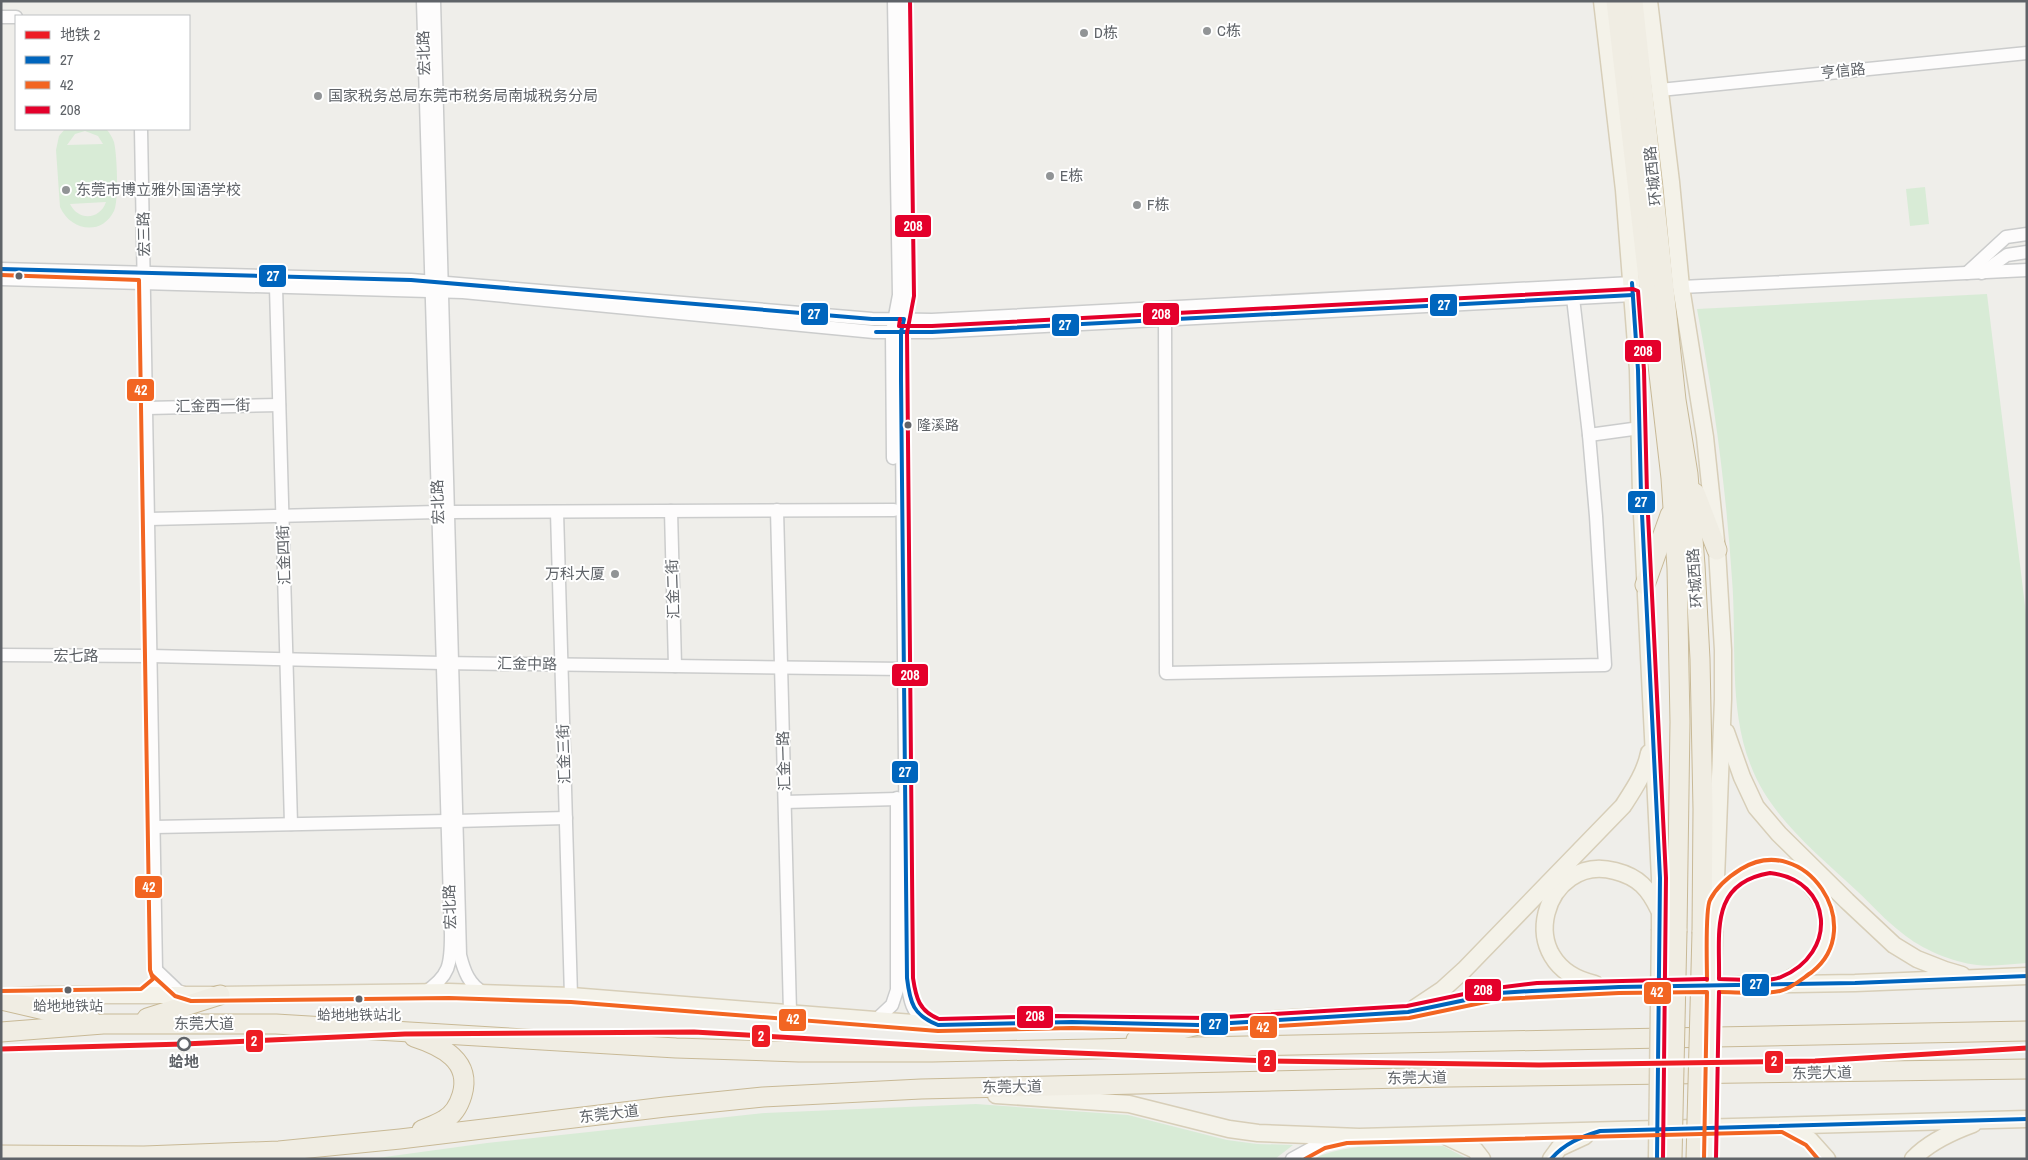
<svg xmlns="http://www.w3.org/2000/svg" width="2028" height="1160" font-family="'Archivo Narrow','Noto Sans SC',sans-serif">
	<rect width="100%" height="100%" fill="#efeeea"/>
	<g fill="#d8ebd6" fill-rule="evenodd">
		<path d="M65,129h41c4,4 6,8 8,13 3,12 5,59 0,69 -13,26 -44,19 -54,-4l-4,-57 3,-14zM85,131l13,5 5,8 -36,1 8,-11zM106,202c-6,18 -28,19 -36,2z"/>
		<polygon points="1925,187 1929,224 1910,226 1906,189"/>
		<path d="M1987,294l40,328v341c-16,1 -34,4 -50,2 -25,-3 -56,-16 -75,-32 -16,-12 -30,-28 -45,-42 -39,-37 -86,-73 -106,-125 -23,-57 -14,-126 -19,-187 -6,-91 -18,-180 -35,-270z"/>
		<polygon points="976,1104 1128,1115 1227,1140 1257,1144 1293,1145 1275,1159 370,1159 487,1143 765,1113"/>
		<path d="M1443,1146l25,13h-155c40,-19 88,-12 130,-13z"/>
	</g>
	<g fill="none" stroke-linecap="round" stroke-linejoin="round">
		<defs>
			<g id="minor">
				<path d="M423,1l28,934c0,29 -1,41 -27,58"/>
				<path d="M434,1l26,954c4,16 9,30 24,38"/>
				<path d="M904,1l4,295 -7,36 6,646c2,18 4,39 24,45"/>
				<polyline points="1,17 16,17"/>
				<polyline points="1660,90 2027,53"/>
				<polyline points="141,129 156,970 160,980 154,988 143,995"/>
				<polyline points="1,269 411,280 872,319 932,320 1632,283"/>
				<polyline points="1967,273 2006,237 2027,234"/>
				<polyline points="1982,273 2007,255 2027,252"/>
				<polyline points="1,279 463,292 874,332 932,332 1633,295"/>
				<polyline points="276,287 291,824"/>
				<polyline points="1681,287 2027,270"/>
				<polyline points="1165,320 1166,673 1605,665 1596,516 1589,435 1573,298"/>
				<polyline points="147,408 279,405"/>
				<polyline points="1589,435 1640,428"/>
				<polyline points="893,458 892,332 899,295 894,1"/>
				<polyline points="777,510 790,1012"/>
				<polyline points="671,511 675,666"/>
				<polyline points="448,512 894,510"/>
				<polyline points="557,512 571,996"/>
				<polyline points="149,519 438,512"/>
				<polyline points="1,655 151,656 442,663 904,669"/>
				<polyline points="785,802 897,799"/>
				<polyline points="456,821 566,818"/>
				<polyline points="154,827 447,821"/>
				<polyline points="156,970 178,991 187,994"/>
				<polyline points="876,1020 892,1005 897,990 897,798"/>
				<polyline points="1292,1159 1323,1142 1337,1139"/>
			</g>
			<g id="major">
				<polyline points="1602,1 1624,190 1638,370 1641,494 1660,878 1660,929"/>
				<polyline points="1649,1 1671,182 1681,287 1705,437 1717,550 1723,650 1723,699 1714,931"/>
				<polyline points="1726,732 1742,777 1756,807 1779,834 1847,901 1894,945 1917,959 1945,970 1962,975"/>
				<path d="M1715,904c5,-6 10,-16 16,-21 15,-13 37,-20 57,-15 7,2 16,10 21,15 21,23 28,54 5,79 -9,9 -21,15 -32,21"/>
				<path d="M1595,984c-86,-19 -50,-132 20,-113 24,6 34,18 44,39"/>
				<polyline points="3,997 41,995 220,995 449,992 571,996 938,1025 1072,1022 1198,1025 1294,1018 1408,1012 1499,993 1532,991 1619,987 1855,983 2027,976"/>
				<path d="M1415,1008l27,-18 22,-20 159,-164c11,-17 22,-33 26,-53"/>
				<polyline points="996,1095 1129,1104 1229,1129 1258,1133 1359,1137 2027,1119"/>
				<polyline points="1785,1127 1810,1140 1827,1159"/>
				<polyline points="1447,1137 1475,1150 1482,1159"/>
				<polyline points="1551,1159 1559,1148 1585,1136"/>
				<path d="M1913,1159c16,-17 38,-27 60,-35"/>
			</g>
			<g id="highway">
				<polyline points="1616,1 1671,478 1677,568 1680,722 1677,931"/>
				<polyline points="1633,1 1676,400 1688,474 1695,565 1700,659 1703,809 1702,932"/>
				<polyline points="1695,493 1717,550"/>
				<polyline points="1645,585 1670,515"/>
				<polyline points="1,1000 92,1021"/>
				<polyline points="147,1018 220,995"/>
				<polyline points="1,1032 103,1024 276,1024 676,1048 799,1052 932,1052 2027,1031"/>
				<path d="M414,1037c28,9 58,24 48,58 -3,10 -9,20 -18,25 -6,4 -15,7 -22,10"/>
				<polyline points="1136,1040 1198,1025"/>
				<polyline points="1,1155 144,1156 279,1151 400,1139 665,1107 763,1097 921,1089 1449,1077 2027,1069"/>
			</g>
		</defs>
		<use href="#minor" stroke="#cbcccc" stroke-width="15"/>
		<use href="#major" stroke="#d7ceb8" stroke-width="19"/>
		<use href="#highway" stroke="#c8b996" stroke-width="21"/>
		<use href="#minor" stroke="#fdfcfc" stroke-width="12"/>
		<use href="#major" stroke="#f4f2e9" stroke-width="16"/>
		<use href="#highway" stroke="#f0ede3" stroke-width="19"/>
		<defs>
			<g id="major-bridge">
				<polyline points="1657,1159 1660,929"/>
				<polyline points="1710,1159 1714,931"/>
			</g>
			<g id="highway-bridge">
				<polyline points="1672,1159 1677,931"/>
				<polyline points="1696,1159 1702,932"/>
			</g>
		</defs>
		<use href="#major-bridge" stroke="#d7ceb8" stroke-width="19" stroke-linecap="butt"/>
		<use href="#highway-bridge" stroke="#c8b996" stroke-width="21" stroke-linecap="butt"/>
		<use href="#major-bridge" stroke="#f4f2e9" stroke-width="16"/>
		<use href="#highway-bridge" stroke="#f0ede3" stroke-width="19"/>
		<defs>
			<g id="bus-1">
				<path d="M1,269l410,11 461,39h32l-3,13v48l6,598c3,25 6,37 31,47l134,-3 126,3 210,-13 91,-19 33,-2 87,-4 236,-4 172,-7"/>
				<polyline points="1632,283 1638,370 1641,494 1660,878 1657,1159"/>
				<polyline points="876,332 932,332 1633,295"/>
				<path d="M1551,1159c14,-16 30,-22 49,-28l427,-12"/>
			</g>
			<g id="bus-2">
				<polyline points="1,275 139,280 150,970 153,979 141,989 1,991"/>
				<polyline points="152,975 175,996 191,1001 449,998 571,1002 938,1031 1072,1028 1198,1031 1409,1018 1500,999 1619,993 1707,992 1704,1159"/>
				<path d="M1707,980c0,-14 -2,-71 3,-80 7,-14 18,-23 31,-31 64,-39 128,58 71,103 -9,6 -21,17 -32,19 -16,4 -44,1 -61,1"/>
				<polyline points="1305,1159 1325,1148 1347,1143 1782,1132 1806,1145 1818,1159"/>
			</g>
			<g id="bus-3">
				<path d="M910,1l4,295 -7,37 6,645c3,20 6,33 26,41l117,-3 152,2 199,-12 81,-17 49,-6 170,-4"/>
				<polyline points="900,319 899,326 932,326 1633,289 1638,291 1644,370 1647,494 1666,878 1663,1159"/>
				<path d="M1770,873c64,7 68,81 11,104 -14,6 -45,2 -62,2 1,-46 -10,-96 51,-106z"/>
				<polyline points="1716,1159 1719,992"/>
			</g>
		</defs>
		<use href="#bus-1" stroke="#fff" stroke-width="8"/>
		<use href="#bus-2" stroke="#fff" stroke-width="8"/>
		<use href="#bus-3" stroke="#fff" stroke-width="8"/>
		<use href="#bus-1" stroke="#0065bd" stroke-width="4"/>
		<use href="#bus-2" stroke="#f26522" stroke-width="4"/>
		<use href="#bus-3" stroke="#e4002b" stroke-width="4"/>
		<defs>
			<polyline id="metro-1" points="1,1049 184,1044 405,1034 694,1032 983,1049 1269,1061 1539,1065 1815,1061 2027,1048"/>
		</defs>
		<use href="#metro-1" stroke="#fff" stroke-width="9"/>
		<use href="#metro-1" stroke="#ed1c24" stroke-width="5"/>
	</g>
	<g fill="#919496" stroke="#fff" stroke-width="2">
		<circle cx="1207" cy="31" r="5"/>
		<circle cx="1084" cy="33" r="5"/>
		<circle cx="318" cy="96" r="5"/>
		<circle cx="1050" cy="176" r="5"/>
		<circle cx="66" cy="190" r="5"/>
		<circle cx="1137" cy="205" r="5"/>
		<circle cx="615" cy="574" r="5"/>
	</g>
	<g fill="#5f6368" stroke="#fff" stroke-width="2">
		<circle cx="19" cy="276" r="4.5"/>
		<circle cx="908" cy="425" r="4.5"/>
		<circle cx="68" cy="990" r="4.5"/>
		<circle cx="359" cy="999" r="4.5"/>
	</g>
	<circle fill="#fff" stroke="#5f6368" stroke-width="2.5" cx="184" cy="1044" r="6"/>
	<g text-anchor="middle" stroke-width="4" stroke-linejoin="round" paint-order="stroke">
		<g font-size="14" fill="#5f6368" stroke="#fff">
			<text x="917" y="430" text-anchor="start">隆溪路</text>
			<text x="68" y="1011">蛤地地铁站</text>
			<text x="359" y="1020">蛤地地铁站北</text>
		</g>
		<g font-size="15" fill="#5f6368" stroke="#fff" text-anchor="start">
			<text x="1217" y="36">C栋</text>
			<text x="1094" y="38">D栋</text>
			<text x="328" y="101">国家税务总局东莞市税务局南城税务分局</text>
			<text x="1060" y="181">E栋</text>
			<text x="76" y="195">东莞市博立雅外国语学校</text>
			<text x="1147" y="210">F栋</text>
			<text x="605" y="579" text-anchor="end">万科大厦</text>
		</g>
		<g font-size="15" fill="#5f6368" stroke="#fff">
			<text transform="translate(424 53) rotate(-92)" y="5">宏北路</text>
			<text transform="translate(1843 71) rotate(-6)" y="5">亨信路</text>
			<text transform="translate(1653 176) rotate(-96)" y="5">环城西路</text>
			<text transform="translate(144 234) rotate(-91)" y="5">宏三路</text>
			<text transform="translate(213 406) rotate(-1)" y="5">汇金西一街</text>
			<text transform="translate(438 502) rotate(-92)" y="5">宏北路</text>
			<text transform="translate(284 555) rotate(-92)" y="5">汇金四街</text>
			<text transform="translate(1695 578) rotate(-94)" y="5">环城西路</text>
			<text transform="translate(673 589) rotate(-92)" y="5">汇金二街</text>
			<text x="76" y="661">宏七路</text>
			<text transform="translate(527 664) rotate(1)" y="5">汇金中路</text>
			<text transform="translate(564 754) rotate(-92)" y="5">汇金三街</text>
			<text transform="translate(784 761) rotate(-92)" y="5">汇金一路</text>
			<text transform="translate(450 907) rotate(-92)" y="5">宏北路</text>
			<text x="204" y="1029">东莞大道</text>
			<text transform="translate(1822 1073) rotate(-1)" y="5">东莞大道</text>
			<text transform="translate(1417 1078) rotate(-1)" y="5">东莞大道</text>
			<text transform="translate(1012 1087) rotate(-1)" y="5">东莞大道</text>
			<text transform="translate(609 1114) rotate(-7)" y="5">东莞大道</text>
		</g>
		<g font-size="15" font-weight="bold" fill="#5f6368" stroke="#fff">
			<text x="184" y="1067">蛤地</text>
		</g>
	</g>
	<g stroke="#fff" stroke-width="2">
		<rect x="894" y="214" width="38" height="24" rx="5" fill="#e4002b"/>
		<rect x="258" y="264" width="29" height="24" rx="5" fill="#0065bd"/>
		<rect x="1429" y="293" width="29" height="24" rx="5" fill="#0065bd"/>
		<rect x="1142" y="302" width="38" height="24" rx="5" fill="#e4002b"/>
		<rect x="800" y="302" width="29" height="24" rx="5" fill="#0065bd"/>
		<rect x="1051" y="313" width="29" height="24" rx="5" fill="#0065bd"/>
		<rect x="1624" y="339" width="38" height="24" rx="5" fill="#e4002b"/>
		<rect x="126" y="378" width="29" height="24" rx="5" fill="#f26522"/>
		<rect x="1627" y="490" width="29" height="24" rx="5" fill="#0065bd"/>
		<rect x="891" y="663" width="38" height="24" rx="5" fill="#e4002b"/>
		<rect x="891" y="760" width="28" height="24" rx="5" fill="#0065bd"/>
		<rect x="134" y="875" width="29" height="24" rx="5" fill="#f26522"/>
		<rect x="1741" y="973" width="29" height="24" rx="5" fill="#0065bd"/>
		<rect x="1464" y="978" width="38" height="24" rx="5" fill="#e4002b"/>
		<rect x="1643" y="981" width="29" height="24" rx="5" fill="#f26522"/>
		<rect x="1016" y="1005" width="38" height="24" rx="5" fill="#e4002b"/>
		<rect x="778" y="1008" width="29" height="24" rx="5" fill="#f26522"/>
		<rect x="1200" y="1012" width="29" height="24" rx="5" fill="#0065bd"/>
		<rect x="1249" y="1015" width="29" height="24" rx="5" fill="#f26522"/>
		<rect x="751" y="1024" width="20" height="24" rx="5" fill="#ed1c24"/>
		<rect x="245" y="1029" width="19" height="24" rx="5" fill="#ed1c24"/>
		<rect x="1257" y="1049" width="20" height="24" rx="5" fill="#ed1c24"/>
		<rect x="1764" y="1050" width="20" height="24" rx="5" fill="#ed1c24"/>
	</g>
	<g font-size="14" text-anchor="middle" font-weight="bold" fill="#fff">
		<text x="913" y="231">208</text>
		<text x="273" y="281">27</text>
		<text x="1444" y="310">27</text>
		<text x="1161" y="319">208</text>
		<text x="814" y="319">27</text>
		<text x="1065" y="330">27</text>
		<text x="1643" y="356">208</text>
		<text x="141" y="395">42</text>
		<text x="1641" y="507">27</text>
		<text x="910" y="680">208</text>
		<text x="905" y="777">27</text>
		<text x="149" y="892">42</text>
		<text x="1756" y="989">27</text>
		<text x="1483" y="995">208</text>
		<text x="1657" y="997">42</text>
		<text x="1035" y="1021">208</text>
		<text x="793" y="1024">42</text>
		<text x="1215" y="1029">27</text>
		<text x="1263" y="1032">42</text>
		<text x="761" y="1041">2</text>
		<text x="254" y="1046">2</text>
		<text x="1267" y="1066">2</text>
		<text x="1774" y="1066">2</text>
	</g>
	<rect width="2028" height="1160" fill="none" stroke="#5f6368" stroke-width="5"/>
	<rect x="15" y="15" width="175" height="115" fill="#ffffff" stroke="#bfc1c3"/>
	<rect x="25" y="31" width="25" height="8" fill="#ed1c24" stroke="#bfc1c3"/>
	<text x="60" y="40" font-size="15" fill="#5f6368">地铁 2</text>
	<rect x="25" y="56" width="25" height="8" fill="#0065bd" stroke="#bfc1c3"/>
	<text x="60" y="65" font-size="15" fill="#5f6368">27</text>
	<rect x="25" y="81" width="25" height="8" fill="#f26522" stroke="#bfc1c3"/>
	<text x="60" y="90" font-size="15" fill="#5f6368">42</text>
	<rect x="25" y="106" width="25" height="8" fill="#e4002b" stroke="#bfc1c3"/>
	<text x="60" y="115" font-size="15" fill="#5f6368">208</text>
</svg>
